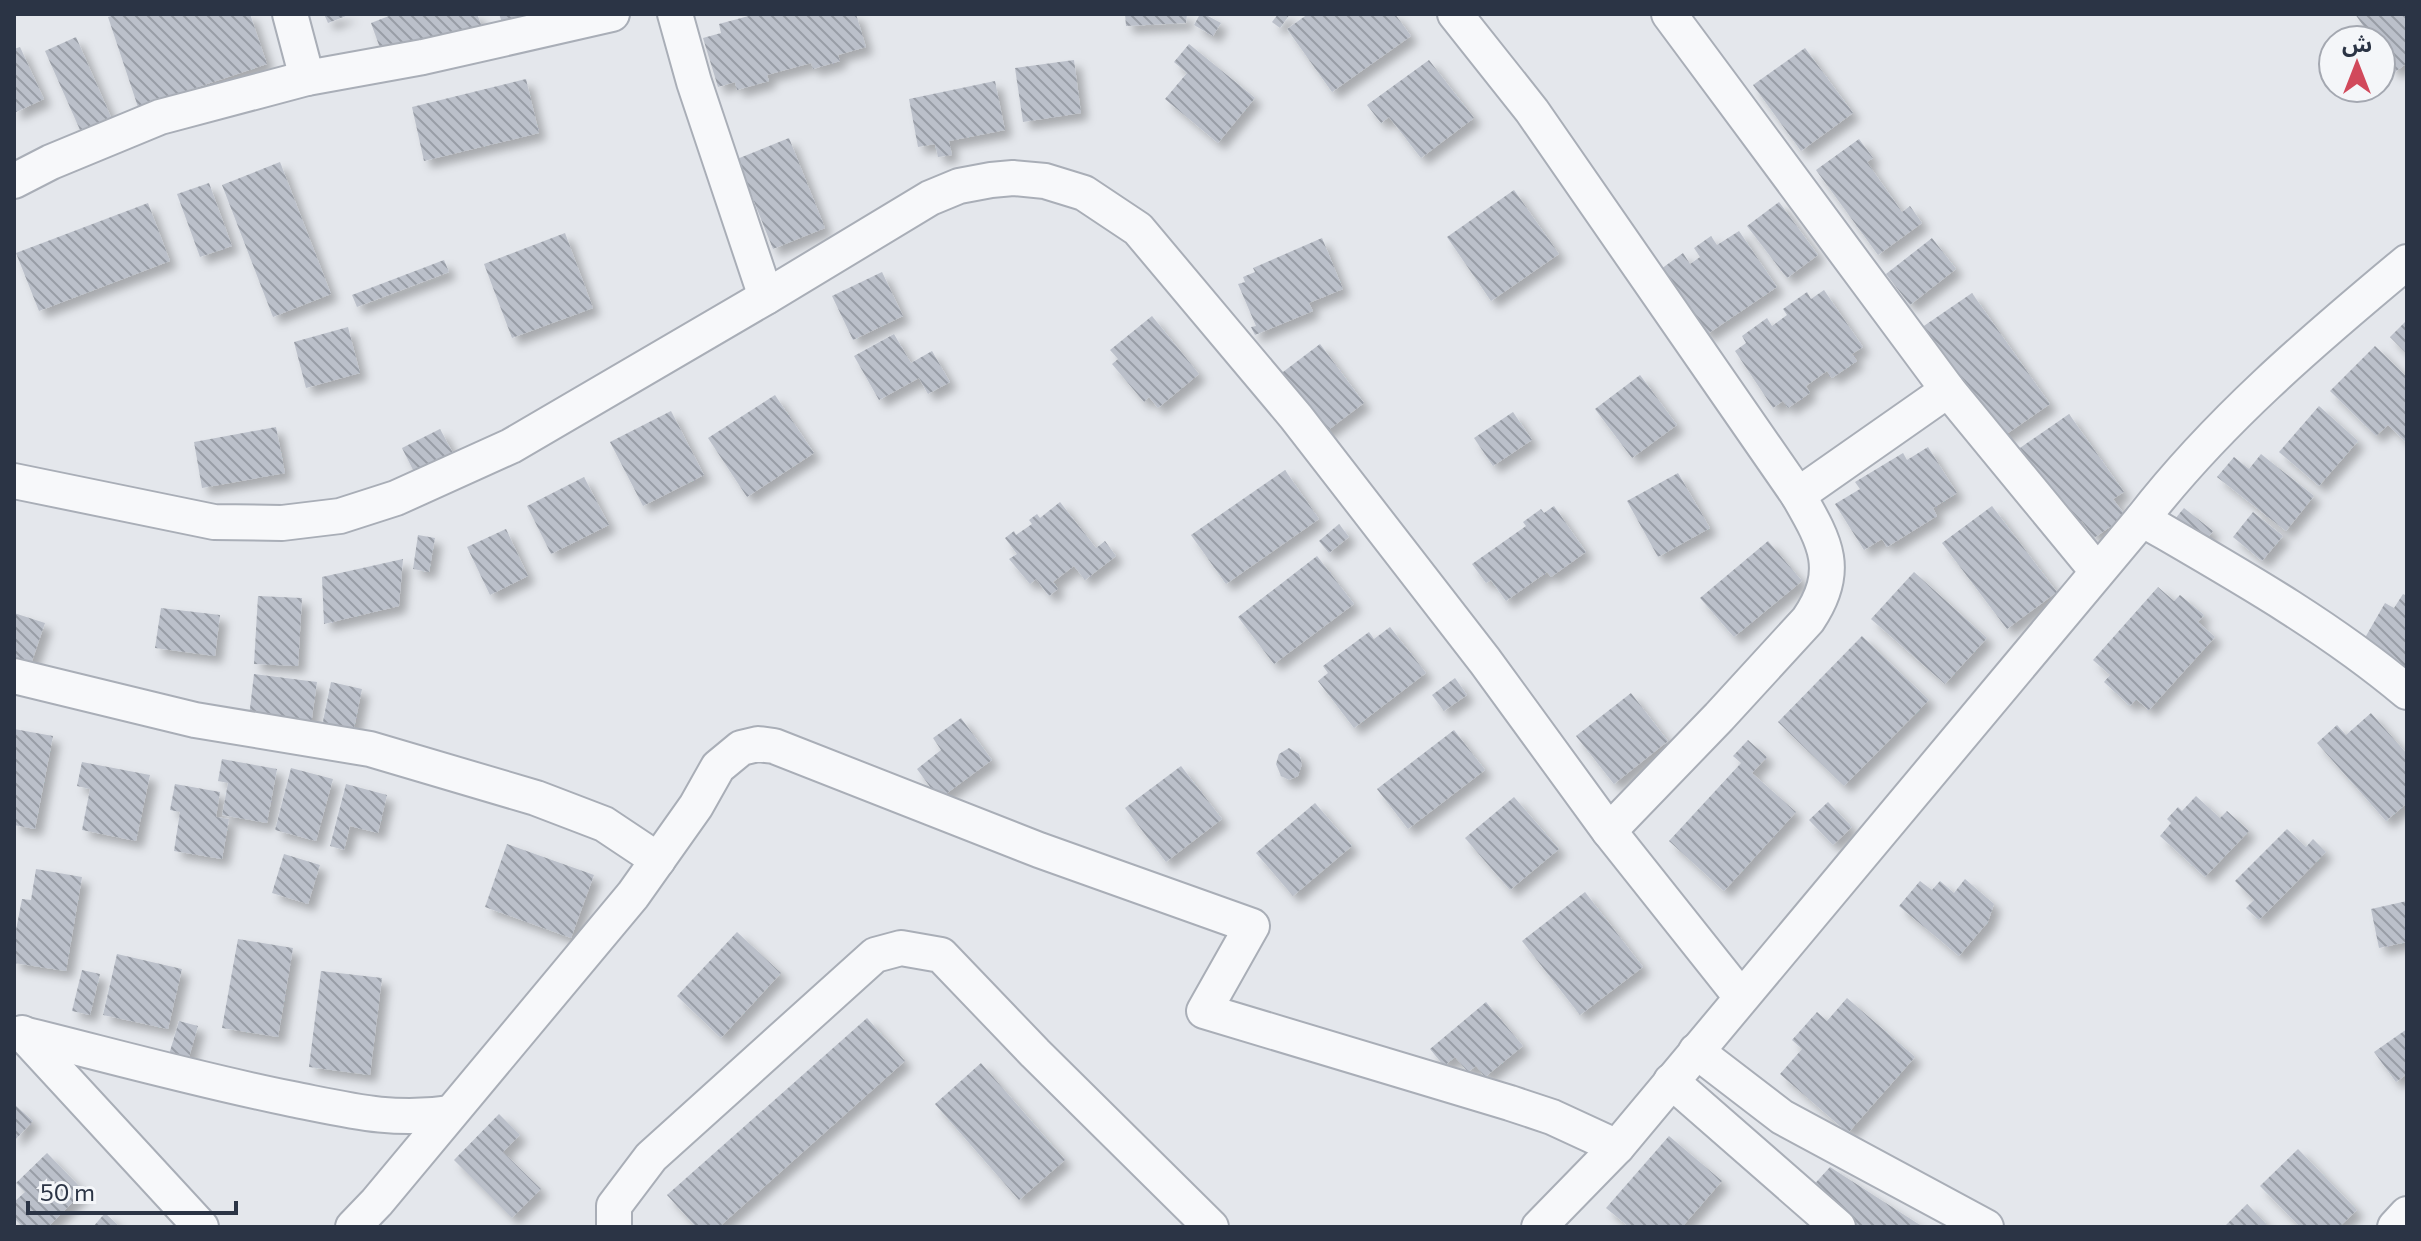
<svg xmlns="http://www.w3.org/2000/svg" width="2421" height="1241" font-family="Commissioner,'Noto Sans Arabic',sans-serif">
	<defs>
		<pattern id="building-back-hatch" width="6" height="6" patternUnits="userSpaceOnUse" patternTransform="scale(2)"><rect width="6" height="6" fill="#bbc0ca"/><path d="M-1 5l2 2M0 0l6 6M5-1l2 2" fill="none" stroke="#989da6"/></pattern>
		<filter id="shadow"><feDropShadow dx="7" dy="7" stdDeviation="4" flood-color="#0004"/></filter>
	</defs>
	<rect width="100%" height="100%" fill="#e4e7ec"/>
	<g fill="url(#building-back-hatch)" filter="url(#shadow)">
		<polygon points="118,14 250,14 267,64 138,107 108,17"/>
		<polygon points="324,14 351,14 328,23"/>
		<polygon points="394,14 477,14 482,27 385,62 371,23"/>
		<polygon points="499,14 532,14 503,25"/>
		<polygon points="756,14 856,14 866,47 838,55 840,61 813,69 811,63 767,75 769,81 737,90 735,82 718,87 703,38 721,33 719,24"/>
		<polygon points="1125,14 1187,14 1186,23 1126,26"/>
		<polygon points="1200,14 1204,14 1221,23 1213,36 1194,25"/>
		<polygon points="1278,14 1290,14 1280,28 1272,22"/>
		<polygon points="1308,14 1395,14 1411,36 1332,92 1287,29"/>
		<polygon points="2355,14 2407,14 2407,63 2395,72 2381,52 2381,40 2373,40"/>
		<polygon points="76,37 111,117 80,130 45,51"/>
		<polygon points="1189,44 1255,98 1218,143 1165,99 1187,73 1174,62"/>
		<polygon points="20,47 44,99 14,113 14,49"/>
		<polygon points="1805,48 1853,113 1801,151 1753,85"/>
		<polygon points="1074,60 1081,113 1023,122 1015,68"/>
		<polygon points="1429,60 1474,118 1421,158 1389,117 1381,123 1367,105"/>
		<polygon points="526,79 539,133 424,161 412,107"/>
		<polygon points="995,81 1005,130 949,141 952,155 938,157 935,144 918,147 909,99"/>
		<polygon points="789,138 825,228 773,249 737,159"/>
		<polygon points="1859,139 1873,158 1867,162 1902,212 1910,206 1922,223 1878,255 1816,170"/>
		<polygon points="280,162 331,294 273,317 222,185"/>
		<polygon points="209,183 232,246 200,257 177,194"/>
		<polygon points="1514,190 1559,254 1491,301 1447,237"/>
		<polygon points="1779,202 1818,255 1787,278 1747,226"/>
		<polygon points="148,203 170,261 39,311 16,253"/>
		<polygon points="1739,231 1777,287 1706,335 1661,269 1683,253 1690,264 1700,257 1694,248 1711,236 1717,245"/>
		<polygon points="565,233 593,308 512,338 484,264"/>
		<polygon points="1322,238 1343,289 1309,303 1313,311 1255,335 1251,327 1256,326 1238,284 1245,282 1243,277 1255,272 1253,268"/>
		<polygon points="1932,238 1956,269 1910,305 1886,274"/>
		<polygon points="444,260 449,272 357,307 352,295"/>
		<polygon points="882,272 903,316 853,340 832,296"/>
		<polygon points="1824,290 1863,347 1852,354 1857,361 1832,378 1827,371 1806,386 1810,393 1788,408 1783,401 1773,408 1735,351 1746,343 1742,336 1767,318 1772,326 1787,315 1783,309 1807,292 1811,299"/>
		<polygon points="1972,293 2050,404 1995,442 1918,330"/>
		<polygon points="1152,316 1199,374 1158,408 1149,397 1144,402 1112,364 1118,359 1110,350"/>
		<polygon points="2407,320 2407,354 2390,337"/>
		<polygon points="348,327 360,373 306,388 294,342"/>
		<polygon points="894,334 911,363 932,351 950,382 928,394 919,378 879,400 854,356"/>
		<polygon points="1320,344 1364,403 1323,434 1279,375"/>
		<polygon points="2375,346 2407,377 2407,443 2388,425 2376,436 2330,391"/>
		<polygon points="1640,375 1677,425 1632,458 1595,409"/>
		<polygon points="775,395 814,453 747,497 708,438"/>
		<polygon points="2319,406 2358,441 2319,486 2279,452"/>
		<polygon points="671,411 704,475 643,506 610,442"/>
		<polygon points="1513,412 1532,440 1493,466 1474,438"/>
		<polygon points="2069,414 2124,492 2113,499 2126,516 2094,538 2082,521 2072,528 2017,450"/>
		<polygon points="276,427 285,473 202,488 194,442"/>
		<polygon points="440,429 453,453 414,472 402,448"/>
		<polygon points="1928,447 1957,493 1933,508 1937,516 1887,547 1882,539 1864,550 1835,504 1860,489 1855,482 1903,453 1907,460"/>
		<polygon points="2261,454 2314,496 2286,531 2217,477 2234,457 2249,469"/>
		<polygon points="1285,470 1319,519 1226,584 1191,535"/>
		<polygon points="1678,473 1710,528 1658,557 1627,501"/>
		<polygon points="584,477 609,525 551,554 527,506"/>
		<polygon points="1060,502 1096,548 1105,541 1116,556 1085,580 1074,566 1053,582 1058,589 1049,596 1036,579 1030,584 1009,559 1017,554 1005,538 1014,531 1016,535 1032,524 1029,520 1037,514 1040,518"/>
		<polygon points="1554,506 1586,552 1551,577 1547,572 1506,601 1491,580 1486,583 1472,564 1526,526 1523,522 1541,509 1544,513"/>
		<polygon points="1992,506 2057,592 2007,629 1942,543"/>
		<polygon points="2184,508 2213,531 2200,548 2170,525"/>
		<polygon points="2253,512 2283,536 2262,561 2233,537"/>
		<polygon points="1339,524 1349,537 1329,553 1319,541"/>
		<polygon points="506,529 528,576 490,595 467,547"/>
		<polygon points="418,535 435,538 429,572 413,569"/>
		<polygon points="1768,541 1802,581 1734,637 1700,598"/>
		<polygon points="1317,556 1354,604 1274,664 1238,617"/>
		<polygon points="403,559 399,606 324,624 322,577"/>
		<polygon points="1914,572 1987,638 1945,684 1871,619"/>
		<polygon points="2158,587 2174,601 2180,595 2204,615 2198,622 2215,637 2149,710 2136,699 2130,706 2104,682 2110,675 2093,660"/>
		<polygon points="2403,594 2407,596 2407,678 2358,650 2385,603 2394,608"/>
		<polygon points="258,596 302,598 298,666 254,664"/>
		<polygon points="161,608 220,615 215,656 155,648"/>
		<polygon points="14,613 45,623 28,673 14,669"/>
		<polygon points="1390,627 1426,673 1354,728 1318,681 1328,673 1323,666 1369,632 1374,639"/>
		<polygon points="1862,636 1929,700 1844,786 1778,722"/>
		<polygon points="254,674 317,682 311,725 249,717"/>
		<polygon points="1455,678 1467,695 1444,711 1432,695"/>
		<polygon points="331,682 362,689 353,733 322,726"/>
		<polygon points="1631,693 1668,741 1614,784 1576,736"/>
		<polygon points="2371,713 2407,754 2407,803 2386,821 2317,743 2337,725 2346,735"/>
		<polygon points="961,718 992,760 939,799 917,769 941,750 933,738"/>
		<polygon points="14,729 53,736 35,829 14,825"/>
		<polygon points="1454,730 1485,770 1408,829 1377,789"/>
		<polygon points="1748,740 1767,757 1752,773 1796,812 1724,891 1669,841 1741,763 1733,756"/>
		<polygon points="1289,748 1299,754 1302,764 1298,776 1289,780 1281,776 1276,764 1279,754"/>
		<polygon points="222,759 277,769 267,823 222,815 228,783 218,781"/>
		<polygon points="82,762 150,775 136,841 82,830 90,789 77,786"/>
		<polygon points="1181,766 1222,819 1166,862 1125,808"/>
		<polygon points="291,768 333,779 316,841 275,830"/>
		<polygon points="175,784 220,792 216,817 229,819 222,859 174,851 180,812 170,810"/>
		<polygon points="346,784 387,795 378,833 350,826 344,850 330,846"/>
		<polygon points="2196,796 2220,818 2227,811 2249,831 2205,877 2160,836 2171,823 2167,819 2178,807 2182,811"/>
		<polygon points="1514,797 1559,849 1510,890 1465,838"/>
		<polygon points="1828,802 1852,827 1833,845 1809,820"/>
		<polygon points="1315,803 1352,846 1293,896 1256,853"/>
		<polygon points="2287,829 2306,847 2313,839 2326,852 2259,920 2246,908 2254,900 2235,881"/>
		<polygon points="507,844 594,875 571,938 485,907"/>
		<polygon points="284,854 320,865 308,904 272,893"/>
		<polygon points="36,869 82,877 66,971 14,963 14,930 16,930 22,899 31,900"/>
		<polygon points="1965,879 1994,904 1988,922 1959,956 1899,906 1920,881 1932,890 1940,881 1954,893"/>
		<polygon points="1585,892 1643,967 1580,1015 1522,941"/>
		<polygon points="2407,901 2407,942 2379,948 2371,909"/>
		<polygon points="737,932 781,973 721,1038 677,996"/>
		<polygon points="238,939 293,948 278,1037 222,1028"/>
		<polygon points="117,954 182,969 168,1029 103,1015"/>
		<polygon points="82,970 100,974 90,1015 72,1011"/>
		<polygon points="321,971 382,978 370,1075 309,1067"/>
		<polygon points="1847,998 1915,1057 1848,1133 1780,1074 1802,1049 1792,1040 1817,1012 1827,1021"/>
		<polygon points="1486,1002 1523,1046 1485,1077 1476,1066 1468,1072 1455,1057 1444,1066 1430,1049"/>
		<polygon points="867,1018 905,1061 719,1227 696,1227 667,1195"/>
		<polygon points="179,1021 198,1026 187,1064 168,1058"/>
		<polygon points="2407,1029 2407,1074 2396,1082 2374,1052"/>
		<polygon points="981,1063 1065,1160 1019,1200 935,1104"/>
		<polygon points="14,1104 33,1121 14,1141"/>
		<polygon points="499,1114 520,1135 503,1152 541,1189 512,1218 454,1160"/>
		<polygon points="1669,1136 1722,1181 1682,1227 1629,1227 1606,1208"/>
		<polygon points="2298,1149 2357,1210 2339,1227 2300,1227 2260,1186"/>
		<polygon points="47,1153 84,1191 48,1227 23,1227 14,1218 14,1202 25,1192 16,1183"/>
		<polygon points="1830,1167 1923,1227 1853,1227 1810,1189"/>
		<polygon points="2247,1204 2269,1227 2224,1227"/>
		<polygon points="105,1213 120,1227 93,1227"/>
	</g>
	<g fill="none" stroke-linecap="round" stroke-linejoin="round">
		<defs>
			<g id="minor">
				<polyline points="290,14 307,78"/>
				<polyline points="675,14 694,82 766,297"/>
				<path d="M1455,14l77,97 266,384c27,47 44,75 10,125l-89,97 -110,114"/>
				<polyline points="1669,14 1948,390 2097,571"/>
				<polyline points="14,181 51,162 160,117 307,78 423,57 612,14"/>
				<polyline points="14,481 214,522 282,523 340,516 396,498 511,446 766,297 930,198 959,186 991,180 1013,178 1045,181 1084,193 1138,229 1296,417 1485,661 1609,831 1741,997"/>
				<polyline points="1798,495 1948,390"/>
				<path d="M2142,519c91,53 184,105 265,173"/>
				<polyline points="14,676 195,720 370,749 536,798 604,824 658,860"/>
				<polyline points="22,1033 201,1227"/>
				<path d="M23,1034c89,22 179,47 269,65 56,11 101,23 158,14"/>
				<polyline points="1696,1051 1782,1117 1986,1227"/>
				<polyline points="1671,1081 1838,1227"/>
				<polyline points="353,1227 377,1202 633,895 696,806 718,767 741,748 758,744 774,746 1039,850 1252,926 1204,1011 1510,1103 1552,1117 1617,1147"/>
				<polyline points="614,1227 614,1206 651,1157 875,955 901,948 941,955 1035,1053 1211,1227"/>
				<path d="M1539,1227l78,-80 525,-628c75,-97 170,-178 265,-257"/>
				<polyline points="2395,1227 2407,1214"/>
			</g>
		</defs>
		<use href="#minor" stroke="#a9aeb7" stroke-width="38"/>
		<use href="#minor" stroke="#f7f8fa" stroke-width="34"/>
	</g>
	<rect width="2421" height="1241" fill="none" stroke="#2b3445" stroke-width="32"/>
	<g transform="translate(2357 64)"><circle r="38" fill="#f4f6f9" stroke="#a4a8b1" stroke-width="2"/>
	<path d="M0-6L14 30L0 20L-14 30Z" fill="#d1495b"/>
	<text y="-12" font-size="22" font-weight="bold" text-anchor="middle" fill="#2b3445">ش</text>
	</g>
	<path d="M28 1201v12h208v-12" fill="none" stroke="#2b3445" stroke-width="4"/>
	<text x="40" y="1201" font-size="24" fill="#2b3445" stroke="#f4f6f9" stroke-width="6" paint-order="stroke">50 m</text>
</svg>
